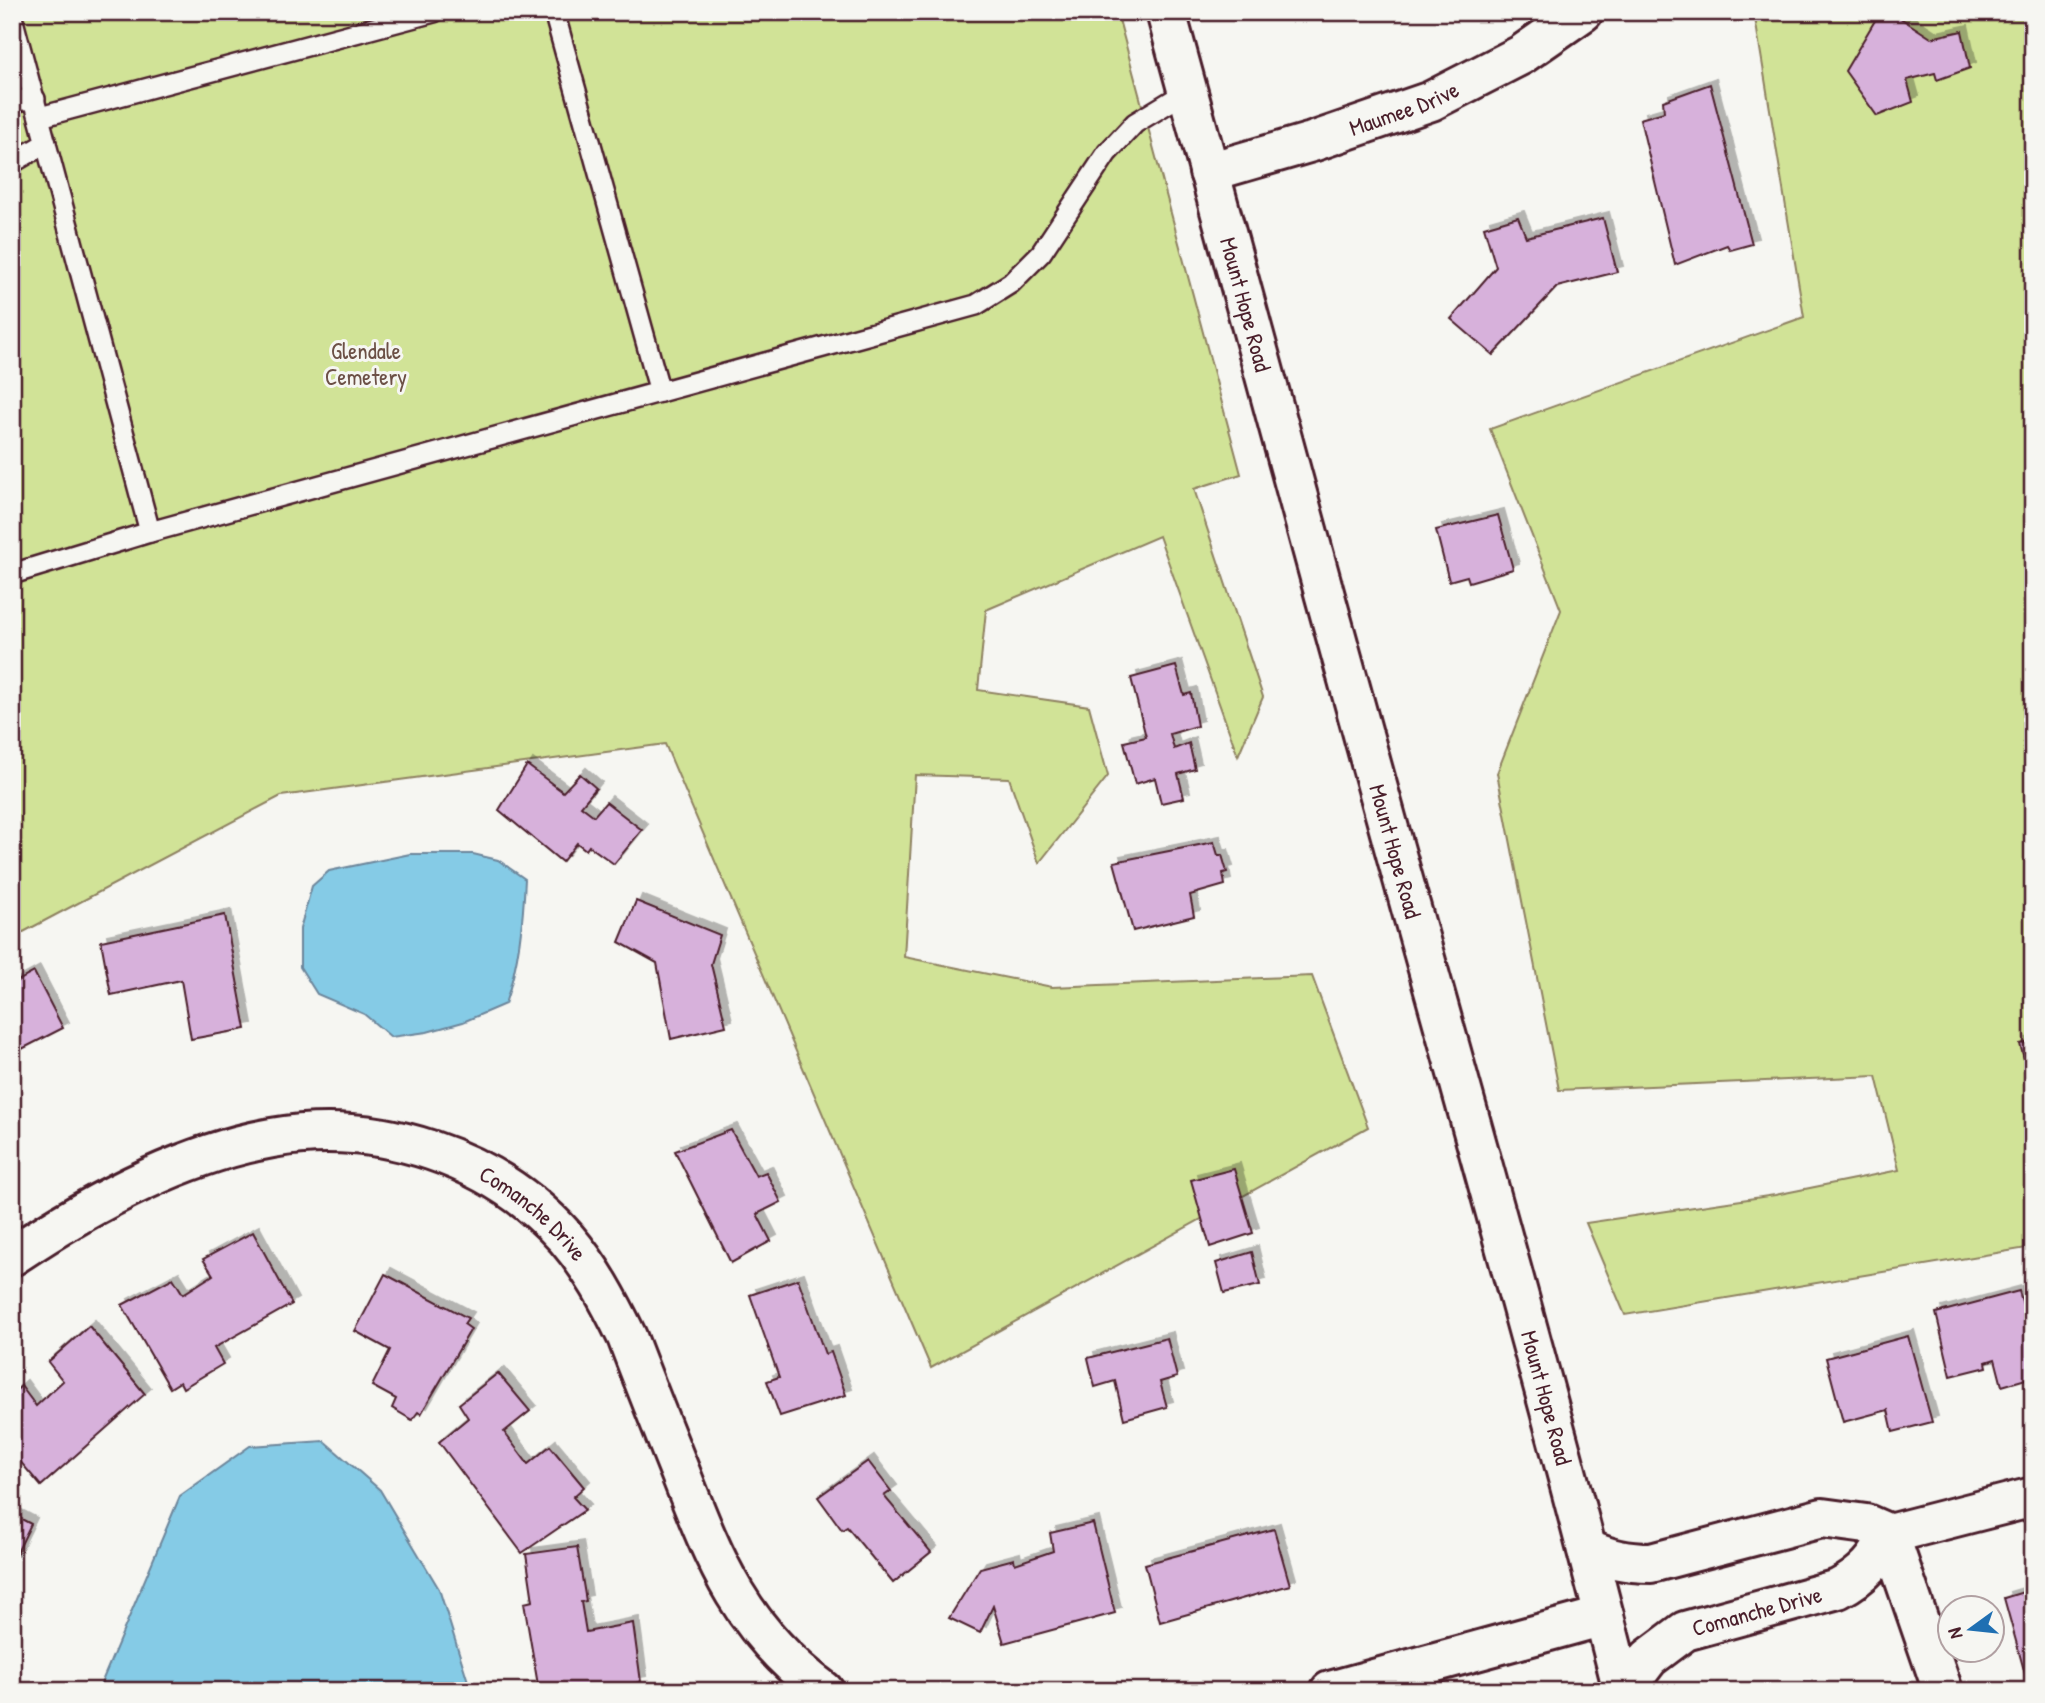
<svg xmlns="http://www.w3.org/2000/svg" width="2045" height="1703" font-family="'Patrick Hand',sans-serif">
	<defs>
		<filter id="shadow"><feDropShadow dx="6" dy="-6" stdDeviation="0" flood-color="#0004"/></filter>
	</defs>
	<rect width="100%" height="100%" fill="#f6f6f2"/>
	<filter id="ink" filterUnits="userSpaceOnUse"><feTurbulence type="fractalNoise" baseFrequency=".0143" numOctaves="2"/><feDisplacementMap in="SourceGraphic" scale="14" xChannelSelector="R" yChannelSelector="G"/><feConvolveMatrix kernelMatrix="1 2 1 2 8 2 1 2 1" color-interpolation-filters="sRGB"/></filter>
	<g filter="url(#ink)">
		<g fill="#d1e397" stroke="#8e8161" stroke-width="2">
			<polygon points="12,12 1117,12 1241,474 1194,489 1263,697 1238,756 1159,536 986,610 978,690 1089,706 1108,776 1039,863 1009,778 915,775 904,957 1052,987 1312,976 1368,1127 931,1368 665,744 281,796 12,938"/>
			<polygon points="1754,12 2033,12 2033,1247 1625,1315 1586,1223 1775,1195 1899,1170 1876,1076 1559,1090 1497,773 1561,610 1490,429 1804,317"/>
		</g>
		<g fill="#85cbe6" stroke="#6d869b" stroke-width="2">
			<path d="M410,854h63l25,6 27,19c-2,43 -6,84 -20,125l-42,18 -36,10 -36,5 -27,-23 -47,-20 -17,-27v-38l12,-43 17,-15z"/>
			<polygon points="324,1441 380,1490 439,1589 471,1691 98,1691 180,1496 250,1446"/>
		</g>
		<g fill="#d7b1db" stroke="#4a1f2b" stroke-width="2" filter="url(#shadow)">
			<polygon points="1880,12 1891,12 1931,38 1962,31 1970,68 1937,80 1935,73 1907,80 1913,102 1877,116 1845,71"/>
			<polygon points="1710,84 1752,244 1730,250 1727,245 1675,265 1640,119 1664,112 1663,101"/>
			<polygon points="1518,217 1526,237 1603,218 1617,272 1557,287 1493,355 1451,319 1496,267 1484,227"/>
			<polygon points="1498,515 1513,569 1469,582 1467,576 1449,581 1436,530"/>
			<polygon points="1176,666 1184,695 1191,693 1197,726 1170,734 1174,749 1189,743 1195,769 1178,774 1184,798 1161,803 1155,778 1135,784 1124,742 1146,737 1131,678"/>
			<polygon points="527,765 563,792 580,774 596,788 581,806 594,816 606,802 642,830 614,864 589,846 586,850 577,843 562,862 499,810"/>
			<polygon points="1214,842 1218,855 1222,855 1227,872 1223,873 1225,885 1190,895 1194,916 1133,931 1114,862"/>
			<polygon points="636,901 720,935 711,964 726,1026 671,1039 657,963 619,942"/>
			<polygon points="225,915 246,1029 191,1039 181,980 111,995 101,941"/>
			<polygon points="34,972 63,1028 12,1054 12,984"/>
			<polygon points="2033,1041 2033,1092 2020,1044"/>
			<polygon points="731,1130 756,1176 766,1172 781,1202 757,1214 771,1241 731,1263 675,1151"/>
			<polygon points="1234,1169 1253,1233 1210,1247 1191,1180"/>
			<polygon points="253,1232 292,1304 214,1348 223,1364 183,1388 180,1382 170,1388 122,1305 173,1278 183,1294 213,1275 203,1259"/>
			<polygon points="1252,1252 1260,1285 1224,1293 1216,1263"/>
			<polygon points="385,1274 468,1318 464,1324 471,1329 421,1414 418,1412 412,1420 392,1408 396,1399 372,1386 390,1350 355,1331"/>
			<polygon points="798,1279 825,1354 831,1352 846,1395 780,1416 767,1381 779,1377 750,1295"/>
			<polygon points="2019,1291 2033,1339 2033,1377 2002,1386 1995,1359 1986,1362 1987,1367 1951,1376 1936,1313"/>
			<polygon points="89,1326 145,1394 41,1486 12,1452 12,1394 21,1386 36,1406 63,1381 48,1362"/>
			<polygon points="1908,1336 1932,1422 1893,1432 1888,1410 1843,1422 1826,1358"/>
			<polygon points="1167,1338 1177,1377 1160,1382 1167,1407 1124,1419 1115,1381 1095,1387 1088,1358"/>
			<polygon points="498,1373 530,1411 504,1432 528,1464 550,1446 584,1487 573,1497 585,1510 522,1553 439,1442 468,1418 459,1404"/>
			<polygon points="868,1461 891,1491 884,1496 931,1552 893,1583 847,1527 842,1530 818,1497"/>
			<polygon points="12,1514 31,1524 12,1563"/>
			<polygon points="1093,1523 1115,1613 1004,1643 993,1606 980,1633 949,1618 980,1568 1014,1559 1015,1564 1053,1551 1050,1533"/>
			<polygon points="1274,1529 1290,1585 1160,1622 1145,1564"/>
			<polygon points="577,1547 586,1601 581,1602 586,1632 633,1623 641,1682 588,1691 539,1691 524,1603 533,1601 526,1554"/>
			<polygon points="2033,1589 2033,1679 2027,1681 2004,1598"/>
		</g>
		<g fill="none" stroke-linecap="round" stroke-linejoin="round">
			<defs>
				<g id="service">
					<polyline points="554,12 660,392"/>
					<polyline points="12,17 150,532"/>
					<polyline points="12,101 35,99"/>
					<polyline points="40,117 434,12"/>
					<polyline points="12,163 46,143"/>
					<polyline points="12,574 150,532 976,305 1011,283 1041,253 1107,153 1135,123 1188,91"/>
				</g>
				<g id="minor">
					<path id="s1" d="M1209,172l103,-30 119,-41 90,-46 62,-43"/>
					<path id="s2" d="M12,1256c76,-51 169,-102 260,-118 106,-19 222,19 294,100 26,30 44,64 61,99 17,45 35,90 53,135 36,92 61,157 144,219"/>
					<polyline points="1889,1534 1943,1691"/>
					<path d="M1587,1549c22,10 40,14 64,14l171,-45 44,6 23,10 144,-37"/>
					<polyline points="1330,1691 1604,1616"/>
					<path id="s3" d="M1624,1691l25,-33 36,-27 153,-42c26,-14 40,-29 51,-55"/>
				</g>
				<g id="tertiary">
					<path id="s4" d="M1166,12c76,279 151,557 228,835 78,281 158,561 229,844"/>
				</g>
			</defs>
			<use href="#service" stroke="#4a1f2b" stroke-width="24"/>
			<use href="#minor" stroke="#4a1f2b" stroke-width="44"/>
			<use href="#tertiary" stroke="#4a1f2b" stroke-width="44"/>
			<use href="#service" stroke="#f6f6f2" stroke-width="19"/>
			<use href="#minor" stroke="#f6f6f2" stroke-width="38"/>
			<use href="#tertiary" stroke="#f6f6f2" stroke-width="38"/>
		</g>
	</g>
	<g text-anchor="middle" stroke-width="6" stroke-linejoin="round" paint-order="stroke">
		<g font-size="23" fill="#4a1f2b" stroke="#f6f6f2">
			<text dy="8" stroke="none"><textPath href="#s1" startOffset="205">Maumee Drive</textPath></text>
			<text dy="8" stroke="none"><textPath href="#s4" startOffset="303">Mount Hope Road</textPath></text>
			<text dy="8" stroke="none"><textPath href="#s4" startOffset="870">Mount Hope Road</textPath></text>
			<text dy="8" stroke="none"><textPath href="#s2" startOffset="570">Comanche Drive</textPath></text>
			<text dy="8" stroke="none"><textPath href="#s4" startOffset="1437">Mount Hope Road</textPath></text>
			<text dy="8" stroke="none"><textPath href="#s3" startOffset="161">Comanche Drive</textPath></text>
		</g>
		<g font-size="23" fill="#6c5046" stroke="#f6f6f2">
			<text x="366" y="359">Glendale<tspan x="366" dy="26">Cemetery</tspan></text>
		</g>
	</g>
	<rect width="2045" height="1703" fill="none" stroke="#f6f6f2" stroke-width="42"/>
	<rect x="21" y="21" width="2003" height="1661" fill="none" stroke="#4a1f2b" stroke-width="2.5" filter="url(#ink)"/>
	<g transform="translate(1971 1629) rotate(255)"><circle r="33" fill="#f6f6f2" stroke="#b1a0a2" stroke-width="2"/>
	<path d="M0-5L12 26L0 18L-12 26Z" fill="#1f6fb2"/>
	<text y="-10" font-size="19" font-weight="bold" text-anchor="middle" fill="#4a1f2b">N</text>
	</g>
</svg>
